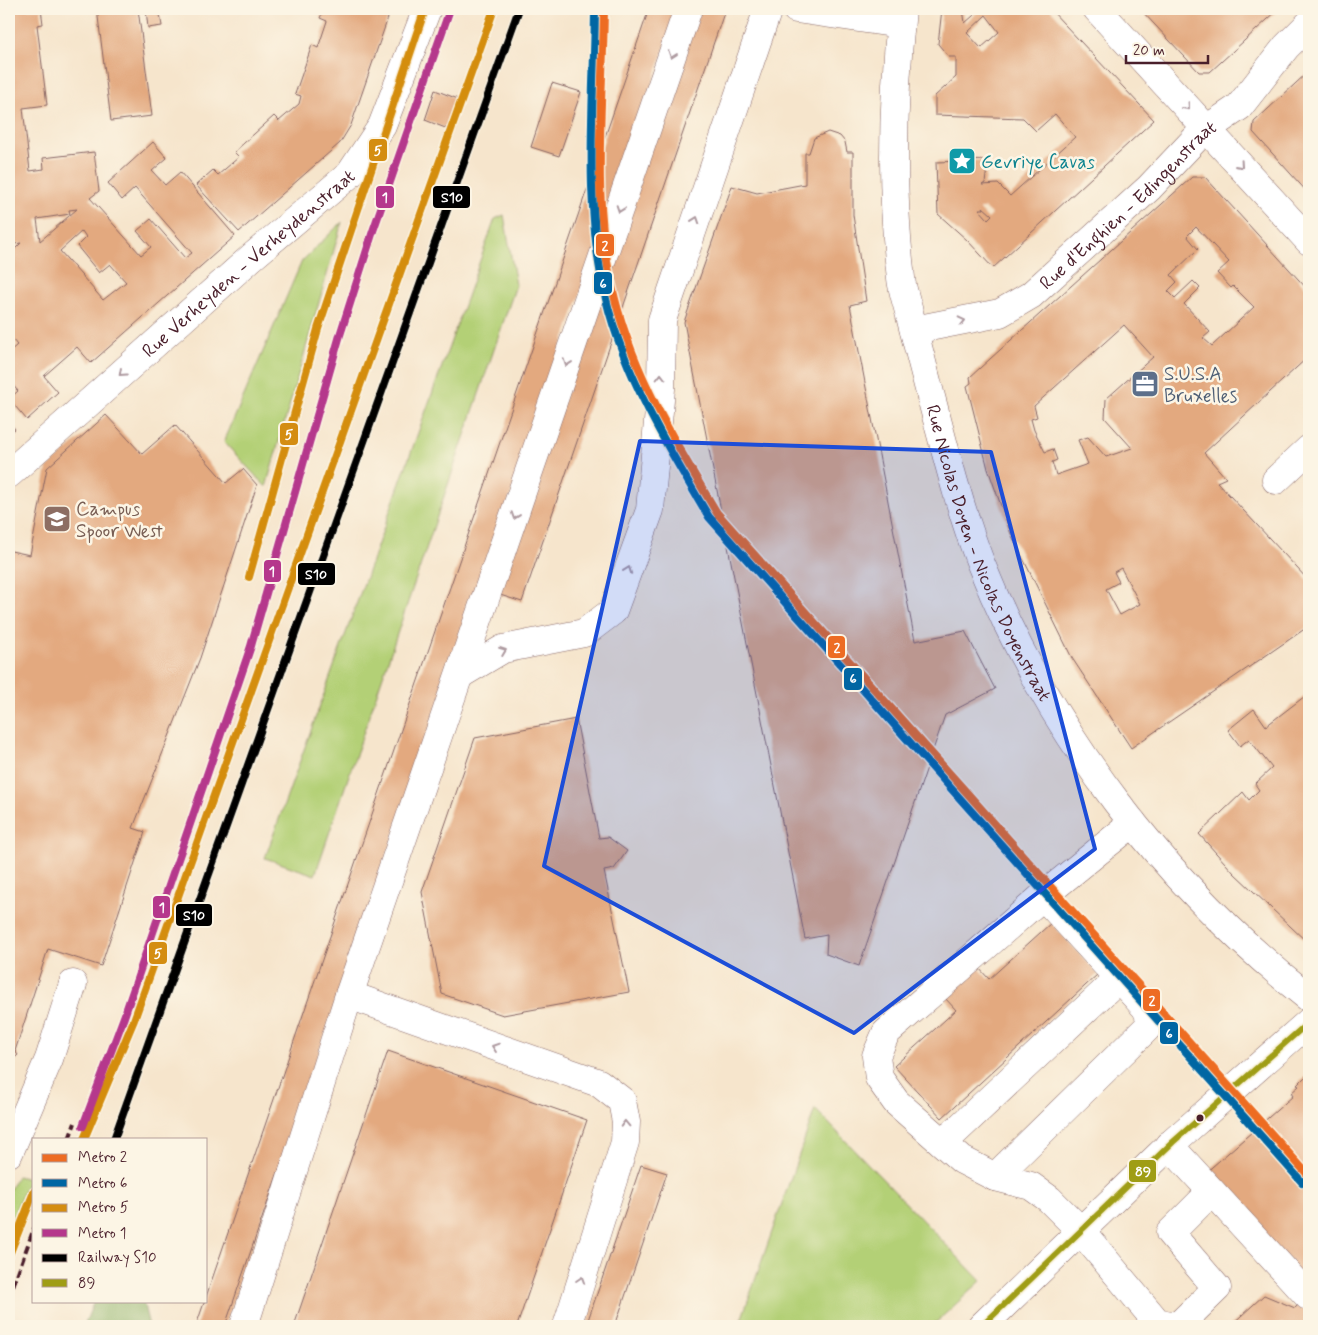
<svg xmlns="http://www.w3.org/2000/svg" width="1318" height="1335" font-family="Mynerve,sans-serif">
	<rect width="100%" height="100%" fill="#fcf5e5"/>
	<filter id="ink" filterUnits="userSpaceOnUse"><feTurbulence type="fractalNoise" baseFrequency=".02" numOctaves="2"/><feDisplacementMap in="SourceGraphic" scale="10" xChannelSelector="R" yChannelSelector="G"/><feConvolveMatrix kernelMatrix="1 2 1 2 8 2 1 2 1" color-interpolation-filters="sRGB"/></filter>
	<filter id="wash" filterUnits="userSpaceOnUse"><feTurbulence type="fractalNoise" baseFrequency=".0096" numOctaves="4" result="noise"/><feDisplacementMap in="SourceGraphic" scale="20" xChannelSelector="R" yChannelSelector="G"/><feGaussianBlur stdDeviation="1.12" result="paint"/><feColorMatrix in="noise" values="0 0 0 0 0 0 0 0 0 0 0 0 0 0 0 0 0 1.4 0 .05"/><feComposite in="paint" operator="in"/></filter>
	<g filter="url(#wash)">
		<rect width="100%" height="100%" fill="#f6e5cc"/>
		<g fill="#b3d076" stroke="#7e7850">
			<polygon points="504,215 516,285 315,875 265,858 495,219"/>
			<polygon points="342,222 266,487 224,442 302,261"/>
			<polygon points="815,1109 981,1281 932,1326 739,1326"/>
			<polygon points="17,1176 29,1179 9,1226 9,1191"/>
		</g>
		<polygon fill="#8eb267" stroke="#6c6849" points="94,1301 143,1301 149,1326 84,1326"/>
		<g id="blocks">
			<g fill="#e3a97f" fill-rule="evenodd">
				<path d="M9,9h32l2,15 -6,1 10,80 -24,3 7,63 14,-2 -1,-11 51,-6 5,39 -9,7 51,57 10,-8 -14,-16 14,-12 34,39 7,-5 -57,-65 -13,12 -14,-17 45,-41 14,16 -15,13 13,14 15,-13 55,64 -144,127 -14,-16 -33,29 14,16 -31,28 -18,-21 9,-8 -9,-10v-29l8,-7 -8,-10v-80l12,-12 -12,2zM77,209l-31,27 -6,5 -3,-22 33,-5 -1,-4zM82,231l4,6 -9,9 22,27 11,-9 16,18 -23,18 -43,-49z"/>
				<polygon points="97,9 138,9 152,116 111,121"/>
				<polygon points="146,9 159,9 162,26 148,28"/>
				<polygon points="324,9 391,9 351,125 340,143 239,232 196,185 213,170 218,175 239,157 234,152 274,116 279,121 299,104 301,96 295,94 312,45 318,48 327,21 320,18"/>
				<polygon points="649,9 678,9 225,1326 196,1326"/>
				<polygon points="697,9 725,10 522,602 497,594"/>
				<path d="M942,9h21l2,14 16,-14h69l104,111 -161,148 -26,-28 -29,-26 -2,-52 52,-2 -3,23 -3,2 16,-1 12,12 65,-59 -20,-23 -19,17 -13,-13 -88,-3v-19l21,-19v-20h-7l-11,-13zM986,15l13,17 -18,16 -14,-15zM983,207l9,8 -4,4 -9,-10h5z"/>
				<polygon points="1140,9 1279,9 1210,72 1199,72"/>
				<polygon points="1309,71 1309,194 1253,132 1254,122"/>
				<polygon points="552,83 581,92 559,156 531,147"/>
				<polygon points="435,90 458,99 448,129 425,120"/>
				<polygon points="828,132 840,136 845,142 847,152 853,152 853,215 866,301 850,305 915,641 965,631 995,689 945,715 859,966 826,954 827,935 805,939 684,322 732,186 757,193 805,184 805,153 809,153 814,138"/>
				<path d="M1192,177h13l104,114v65l-105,97 22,25 -9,4 92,99v45l-178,122 -59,-90 -61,-124 -23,-65 -21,-83 4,-3 -1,-6zM1196,227l33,35 -12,11 14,15 2,-2 21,21 -42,39 -9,-8 7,-6 -26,-28 16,-16 -7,-7 -18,17 -7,-7 9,-9 -6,-7 27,-26 -11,-13zM1124,325l29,32 -47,42 -1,19 27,30 -26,9 -18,-20 -10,3 10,24 -32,11 -4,-13 5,-2 -4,-11 -8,3 -11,-22 -3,-11 6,-2 -3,-11zM1121,568l19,36 -20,11 -14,-26 13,-7 -5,-10z"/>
				<polygon points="106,415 142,454 175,425 226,483 243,469 257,485 200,658 133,828 145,832 101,966 48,949 15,1051 18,1055 9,1063 9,553 11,551 30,555 47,468"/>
				<polygon points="9,422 15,429 9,435"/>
				<polygon points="1309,693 1309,843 1306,846 1309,849 1309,944 1234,873 1199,834 1243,792 1249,800 1259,790 1255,784 1272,768 1249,739 1240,746 1228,730 1254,709 1266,726"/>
				<polygon points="576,719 599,838 608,837 627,851 614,869 604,871 629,992 503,1015 442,994 422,892 475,738"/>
				<polygon points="1051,923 1098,974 942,1118 894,1066 956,1010 945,998 978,967 989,979"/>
				<polygon points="388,1051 587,1120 517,1326 294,1326"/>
				<polygon points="1309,1073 1309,1290 1204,1174 1293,1096 1291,1093 1299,1086 1297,1085"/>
				<polygon points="641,1165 667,1173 615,1326 586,1326"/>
				<polygon points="1264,1295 1295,1308 1309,1295 1309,1326 1285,1326 1282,1323 1279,1326 1230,1326"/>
			</g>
		</g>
	</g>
	<g filter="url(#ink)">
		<use href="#blocks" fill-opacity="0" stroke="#866463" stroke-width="1"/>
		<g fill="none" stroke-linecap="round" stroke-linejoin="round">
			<defs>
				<g id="minor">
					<polyline points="796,9 900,24"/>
					<path id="s1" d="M902,9c-9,88 -12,180 -1,269 1,12 6,25 9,38 7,27 14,54 21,81 15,56 29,113 50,167 68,170 185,321 328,434"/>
					<polyline points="1097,9 1309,241"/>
					<path id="s2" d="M914,330l86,-17 31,-18 118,-107 53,-56 37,-25 47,-60 23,-23"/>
					<path id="s3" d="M9,474l243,-217 98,-83 32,-48 45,-117"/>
					<polyline points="1276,480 1309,449"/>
					<polyline points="461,674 503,649 584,633 613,611 650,510 661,389 662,320 768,9"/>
					<polyline points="1133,823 1043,896 886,1033 876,1056 879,1078 896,1102 962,1160 995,1177 1031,1186 1049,1199 1081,1231 1157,1322 1174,1326"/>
					<polyline points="349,995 599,1083 622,1101 626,1122 625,1142 567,1326"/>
					<polyline points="943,1143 1119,978"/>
					<polyline points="1169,1145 1308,1296"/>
					<polyline points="9,1153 49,1059 73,984"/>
					<polyline points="995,1177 1147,1028 1151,1020 1146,1008 1043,896"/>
					<polyline points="244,1326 349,995 688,9"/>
					<polyline points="982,1326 1173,1142 1309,1022"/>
					<polyline points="1178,1326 1217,1288 1170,1233 1211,1192"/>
				</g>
			</defs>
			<use href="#minor" stroke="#866463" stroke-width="29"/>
			<use href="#minor" stroke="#fff" stroke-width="28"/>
			<g stroke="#4a1f2b" stroke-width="4" stroke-dasharray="8 4" stroke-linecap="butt">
				<polyline points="69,1139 75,1123"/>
				<polyline points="9,1297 34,1228"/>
			</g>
			<defs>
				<polyline id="bus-1" points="982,1326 1173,1142 1309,1022"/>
			</defs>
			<use href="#bus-1" stroke="#fcf5e5" stroke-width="10"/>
			<use href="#bus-1" stroke="#9f9d15" stroke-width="6"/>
			<defs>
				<polyline id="rail-1" points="114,1139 519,9"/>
			</defs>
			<use href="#rail-1" stroke="#fcf5e5" stroke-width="11"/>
			<use href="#rail-1" stroke="#000" stroke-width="8"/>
			<defs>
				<path id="metro-1" d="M604,9c-1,97 -14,195 11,290 19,76 62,147 102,214l592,663"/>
				<path id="metro-2" d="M595,9c-1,97 -12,194 11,290 19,78 63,151 103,218l593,665"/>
				<g id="metro-3">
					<polyline points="249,577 318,329 425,9"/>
					<polyline points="84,1139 134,1020 494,9"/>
					<polyline points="9,1255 34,1192"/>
				</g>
				<polyline id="metro-4" points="83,1126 124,1017 251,646 340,335 373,231 449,12"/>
			</defs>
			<use href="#metro-1" stroke="#fcf5e5" stroke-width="11"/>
			<use href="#metro-2" stroke="#fcf5e5" stroke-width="11"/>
			<use href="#metro-3" stroke="#fcf5e5" stroke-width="11"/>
			<use href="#metro-4" stroke="#fcf5e5" stroke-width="11"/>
			<use href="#metro-1" stroke="#ed6c23" stroke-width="8"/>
			<use href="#metro-2" stroke="#0066a3" stroke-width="8"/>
			<use href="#metro-3" stroke="#d48d11" stroke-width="8"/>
			<use href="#metro-4" stroke="#b5378c" stroke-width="8"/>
		</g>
		<defs><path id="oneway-chevron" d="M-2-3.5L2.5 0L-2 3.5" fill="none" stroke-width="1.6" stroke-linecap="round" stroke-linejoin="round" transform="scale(1.25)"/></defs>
		<g stroke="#ae9aa0">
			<use href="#oneway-chevron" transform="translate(672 55) rotate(109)"/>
			<use href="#oneway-chevron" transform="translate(1187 107) rotate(48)"/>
			<use href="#oneway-chevron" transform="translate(1240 165) rotate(48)"/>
			<use href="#oneway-chevron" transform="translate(620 209) rotate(109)"/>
			<use href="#oneway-chevron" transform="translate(696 220) rotate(-71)"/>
			<use href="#oneway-chevron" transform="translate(962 321) rotate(-13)"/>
			<use href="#oneway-chevron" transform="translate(567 363) rotate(109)"/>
			<use href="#oneway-chevron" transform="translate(122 373) rotate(138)"/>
			<use href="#oneway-chevron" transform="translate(661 377) rotate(-90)"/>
			<use href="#oneway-chevron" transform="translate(515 516) rotate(109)"/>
			<use href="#oneway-chevron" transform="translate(628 570) rotate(-70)"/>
			<use href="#oneway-chevron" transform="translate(503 651) rotate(-21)"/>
			<use href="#oneway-chevron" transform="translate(495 1047) rotate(-161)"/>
			<use href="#oneway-chevron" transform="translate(625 1124) rotate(-92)"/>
			<use href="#oneway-chevron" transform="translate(581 1280) rotate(-72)"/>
		</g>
	</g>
	<path fill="#1d4ed8" fill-opacity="0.2" stroke="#1d4ed8" stroke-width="4" stroke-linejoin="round" d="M640,441l351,11 104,397 -241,184 -310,-167z"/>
	<defs>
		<symbol id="sight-square" viewBox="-11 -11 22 22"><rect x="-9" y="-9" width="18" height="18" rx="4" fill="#0f9aa8" stroke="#fcf5e5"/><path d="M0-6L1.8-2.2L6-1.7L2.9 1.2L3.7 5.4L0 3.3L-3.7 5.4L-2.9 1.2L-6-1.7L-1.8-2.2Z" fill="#fff"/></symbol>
		<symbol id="office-square" viewBox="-11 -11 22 22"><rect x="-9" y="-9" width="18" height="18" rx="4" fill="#5c6f8a" stroke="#fcf5e5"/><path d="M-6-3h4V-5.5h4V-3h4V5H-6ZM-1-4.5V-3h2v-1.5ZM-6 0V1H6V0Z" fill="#fff"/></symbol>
		<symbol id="school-square" viewBox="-11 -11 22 22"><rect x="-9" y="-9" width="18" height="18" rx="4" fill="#8d6e63" stroke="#fcf5e5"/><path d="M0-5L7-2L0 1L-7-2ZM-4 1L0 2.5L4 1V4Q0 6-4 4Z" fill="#fff"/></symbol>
	</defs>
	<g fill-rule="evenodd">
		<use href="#sight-square" x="946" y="145" width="32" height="32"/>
		<use href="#office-square" x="1129" y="368" width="32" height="32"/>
		<use href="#school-square" x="41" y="503" width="32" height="32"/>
	</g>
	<circle fill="#4a1f2b" stroke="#fcf5e5" stroke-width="2" cx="1200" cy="1118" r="4.5"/>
	<g text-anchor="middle" stroke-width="5" stroke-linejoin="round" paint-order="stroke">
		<g font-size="19" fill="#0d838f" stroke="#fcf5e5" text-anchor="start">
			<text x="981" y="168">Gevriye Cavas</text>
		</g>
		<g font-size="19" fill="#4a1f2b" stroke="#fcf5e5">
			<text dy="7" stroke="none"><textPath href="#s2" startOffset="256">Rue d'Enghien - Edingenstraat</textPath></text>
			<text dy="7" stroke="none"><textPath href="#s3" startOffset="319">Rue Verheyden - Verheydenstraat</textPath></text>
			<text dy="7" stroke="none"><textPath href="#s1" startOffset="559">Rue Nicolas Doyen - Nicolas Doyenstraat</textPath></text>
		</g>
		<g font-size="19" fill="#4e5e75" stroke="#fcf5e5" text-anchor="start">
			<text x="1164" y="380">S.U.S.A<tspan x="1164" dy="22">Bruxelles</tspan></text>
		</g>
		<g font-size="19" fill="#785e54" stroke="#fcf5e5" text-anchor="start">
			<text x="76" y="515">Campus<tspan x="76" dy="22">Spoor West</tspan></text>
		</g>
	</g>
	<g stroke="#fcf5e5" stroke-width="2">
		<rect x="368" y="138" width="20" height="24" rx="5" fill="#d48d11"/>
		<rect x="375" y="185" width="20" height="24" rx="5" fill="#b5378c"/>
		<rect x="432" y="185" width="39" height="24" rx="5" fill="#000"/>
		<rect x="595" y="233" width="20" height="24" rx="5" fill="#ed6c23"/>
		<rect x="593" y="271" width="20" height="24" rx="5" fill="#0066a3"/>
		<rect x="279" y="422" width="20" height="24" rx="5" fill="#d48d11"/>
		<rect x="263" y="559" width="19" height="24" rx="5" fill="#b5378c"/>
		<rect x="297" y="562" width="39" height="24" rx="5" fill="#000"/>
		<rect x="827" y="635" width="19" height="24" rx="5" fill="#ed6c23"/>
		<rect x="843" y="667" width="20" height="24" rx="5" fill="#0066a3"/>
		<rect x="152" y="895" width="19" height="24" rx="5" fill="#b5378c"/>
		<rect x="175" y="903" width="38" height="24" rx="5" fill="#000"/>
		<rect x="148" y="941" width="20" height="24" rx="5" fill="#d48d11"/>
		<rect x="1142" y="988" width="19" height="24" rx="5" fill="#ed6c23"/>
		<rect x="1159" y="1021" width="20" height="24" rx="5" fill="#0066a3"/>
		<rect x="1128" y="1159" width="29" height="24" rx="5" fill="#9f9d15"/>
	</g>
	<g font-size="14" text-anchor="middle" font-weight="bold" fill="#fff">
		<text x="378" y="155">5</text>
		<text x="385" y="202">1</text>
		<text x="452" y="202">S10</text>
		<text x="605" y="250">2</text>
		<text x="603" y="288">6</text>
		<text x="289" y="439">5</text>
		<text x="272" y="576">1</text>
		<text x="316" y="579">S10</text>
		<text x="837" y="652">2</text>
		<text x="853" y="683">6</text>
		<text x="162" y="912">1</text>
		<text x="194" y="920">S10</text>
		<text x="158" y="958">5</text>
		<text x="1152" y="1005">2</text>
		<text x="1169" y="1038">6</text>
		<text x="1143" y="1176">89</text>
	</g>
	<rect width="1318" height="1335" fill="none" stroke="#fcf5e5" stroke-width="30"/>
	<rect x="32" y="1138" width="175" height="165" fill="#fcf5e5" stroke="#b59f9b"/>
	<rect x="42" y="1154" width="25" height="8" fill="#ed6c23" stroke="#b59f9b"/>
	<text x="78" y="1162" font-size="15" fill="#4a1f2b">Metro 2</text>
	<rect x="42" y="1179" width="25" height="8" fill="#0066a3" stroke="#b59f9b"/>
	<text x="78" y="1188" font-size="15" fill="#4a1f2b">Metro 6</text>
	<rect x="42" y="1204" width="25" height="8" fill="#d48d11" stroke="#b59f9b"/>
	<text x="78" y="1212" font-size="15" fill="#4a1f2b">Metro 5</text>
	<rect x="42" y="1229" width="25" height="8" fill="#b5378c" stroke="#b59f9b"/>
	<text x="78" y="1238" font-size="15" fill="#4a1f2b">Metro 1</text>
	<rect x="42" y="1254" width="25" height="8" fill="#000000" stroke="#b59f9b"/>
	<text x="78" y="1262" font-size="15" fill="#4a1f2b">Railway S10</text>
	<rect x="42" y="1279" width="25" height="8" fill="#9f9d15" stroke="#b59f9b"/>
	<text x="78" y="1288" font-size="15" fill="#4a1f2b">89</text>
	<path d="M1126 55v8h82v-8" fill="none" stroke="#4a1f2b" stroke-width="2.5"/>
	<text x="1133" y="55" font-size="15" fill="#4a1f2b" stroke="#fcf5e5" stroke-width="4" paint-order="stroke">20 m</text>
</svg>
